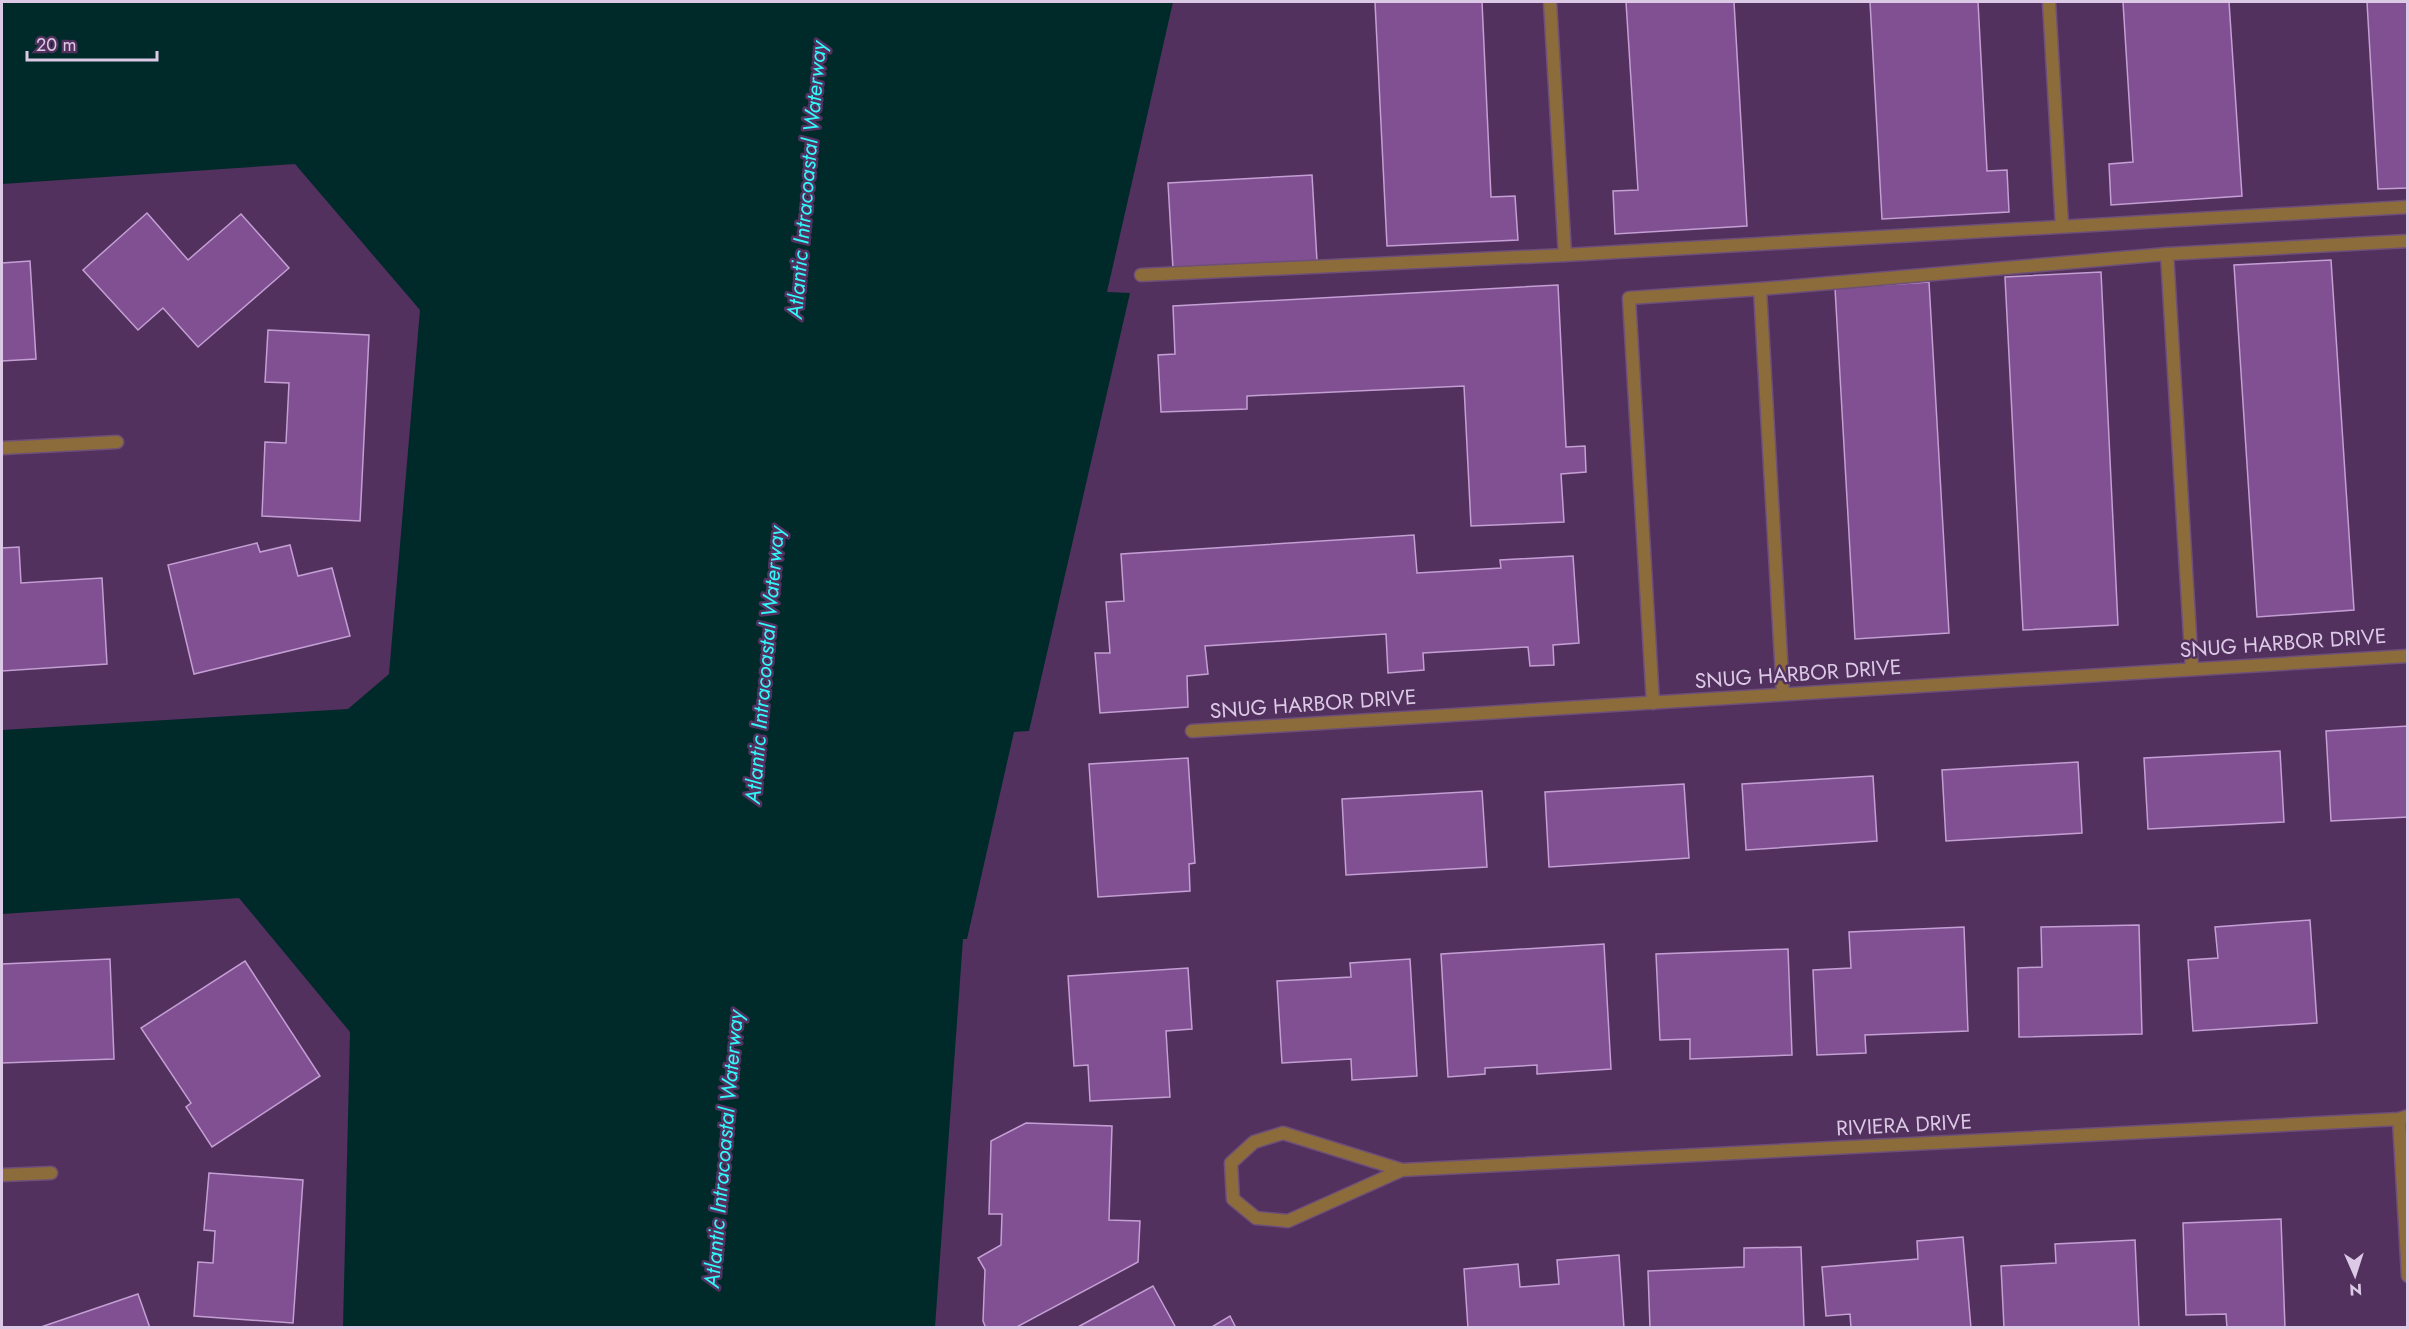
<svg xmlns="http://www.w3.org/2000/svg" width="2409" height="1329" font-family="Jost,sans-serif">
	<rect width="100%" height="100%" fill="#52315e"/>
	<polygon fill="#002a2a" points="2,2 1173,2 1107,292 1130,293 1029,731 1014,732 967,939 963,939 935,1327 343,1327 350,1032 239,898 2,914 2,730 348,709 389,674 420,310 295,164 2,184"/>
	<g fill="#805092" stroke="#c49fd4" stroke-width="1.5">
		<polygon points="1375,2 1482,2 1491,197 1515,196 1518,240 1387,246"/>
		<polygon points="1626,2 1734,2 1747,226 1615,234 1613,191 1638,190"/>
		<polygon points="1870,2 1978,2 1987,171 2007,170 2009,212 1882,219"/>
		<polygon points="2123,2 2229,2 2242,196 2111,205 2109,164 2133,162"/>
		<polygon points="2367,2 2408,2 2408,188 2378,189"/>
		<polygon points="1312,175 1317,261 1173,269 1168,183"/>
		<polygon points="147,213 188,260 241,214 289,268 198,347 163,308 138,330 83,270"/>
		<polygon points="2331,260 2354,610 2257,617 2234,265"/>
		<polygon points="30,261 36,359 2,361 2,263"/>
		<polygon points="2101,272 2118,625 2023,630 2005,277"/>
		<polygon points="1929,282 1949,633 1855,639 1835,288"/>
		<polygon points="1558,285 1566,447 1585,446 1586,472 1561,474 1564,522 1471,526 1464,386 1247,396 1247,409 1161,412 1158,355 1175,354 1173,306"/>
		<polygon points="268,330 369,335 360,521 262,516 265,442 286,443 289,383 265,382"/>
		<polygon points="1414,535 1417,573 1501,568 1500,560 1573,556 1579,643 1553,645 1554,665 1530,666 1528,647 1423,653 1424,670 1388,673 1386,634 1205,646 1208,674 1187,676 1188,707 1100,713 1095,653 1110,653 1106,602 1124,601 1121,554"/>
		<polygon points="257,543 260,552 290,545 298,576 332,568 350,636 194,674 168,565"/>
		<polygon points="19,547 21,583 102,578 107,664 2,671 2,548"/>
		<polygon points="2408,726 2408,817 2331,821 2326,731"/>
		<polygon points="2280,751 2284,822 2148,829 2144,758"/>
		<polygon points="1188,758 1195,863 1189,864 1190,891 1098,897 1089,764"/>
		<polygon points="2078,762 2082,833 1946,841 1942,770"/>
		<polygon points="1873,776 1877,841 1746,850 1742,784"/>
		<polygon points="1684,784 1689,858 1549,867 1545,792"/>
		<polygon points="1482,791 1487,867 1346,875 1342,799"/>
		<polygon points="2310,920 2317,1023 2193,1031 2188,960 2218,958 2215,927"/>
		<polygon points="2139,925 2142,1034 2019,1037 2018,968 2042,967 2041,927"/>
		<polygon points="1964,927 1968,1031 1865,1035 1866,1053 1817,1055 1813,970 1851,968 1849,932"/>
		<polygon points="1604,944 1611,1069 1537,1074 1537,1065 1485,1068 1485,1074 1448,1077 1441,954"/>
		<polygon points="1788,949 1792,1055 1690,1059 1690,1039 1660,1040 1656,954"/>
		<polygon points="110,959 114,1059 2,1063 2,964"/>
		<polygon points="1410,959 1417,1076 1352,1080 1351,1059 1282,1063 1277,981 1351,977 1350,963"/>
		<polygon points="245,961 320,1076 212,1147 186,1107 191,1103 141,1028"/>
		<polygon points="1188,968 1192,1029 1166,1031 1170,1097 1090,1101 1088,1065 1074,1066 1068,976"/>
		<polygon points="1026,1123 1112,1126 1109,1220 1140,1221 1138,1262 1015,1328 986,1328 983,1321 985,1270 978,1258 1001,1245 1002,1214 989,1214 991,1141"/>
		<polygon points="209,1173 303,1180 293,1323 194,1316 198,1262 213,1263 215,1231 204,1230"/>
		<polygon points="2281,1219 2285,1328 2227,1328 2226,1314 2186,1315 2183,1223"/>
		<polygon points="1963,1237 1971,1328 1851,1328 1850,1314 1826,1316 1822,1267 1918,1259 1917,1241"/>
		<polygon points="2135,1240 2139,1328 2004,1328 2001,1266 2056,1263 2055,1244"/>
		<polygon points="1801,1247 1804,1328 1650,1328 1648,1271 1744,1267 1744,1248"/>
		<polygon points="1619,1255 1624,1328 1468,1328 1464,1269 1518,1264 1520,1287 1559,1284 1557,1260"/>
		<polygon points="1153,1286 1176,1328 1076,1328"/>
		<polygon points="138,1294 150,1328 38,1328"/>
		<polygon points="1230,1316 1236,1328 1210,1328"/>
	</g>
	<g fill="none" stroke-linecap="round" stroke-linejoin="round">
		<defs>
			<g id="lane">
				<polyline points="1550,2 1565,255 2408,207"/>
				<polyline points="2049,2 2062,226"/>
				<polyline points="2167,254 2192,669"/>
				<polyline points="1141,275 1565,255"/>
				<polyline points="1760,289 1783,694"/>
				<polyline points="1653,703 1629,298 1760,289 2167,254 2408,241"/>
				<polyline points="2399,1119 2408,1276"/>
			</g>
			<g id="street">
				<polyline points="2,448 117,442"/>
				<polyline points="1192,731 2408,656"/>
				<polyline points="1402,1170 1288,1221 1256,1218 1233,1199 1231,1163 1254,1142 1283,1133 1402,1170 2399,1119 2408,1116"/>
				<polyline points="2,1175 51,1173"/>
			</g>
		</defs>
		<use href="#lane" stroke="#6e4f79" stroke-width="15"/>
		<use href="#street" stroke="#6e4f79" stroke-width="15"/>
		<use href="#lane" stroke="#8d6c3b" stroke-width="12"/>
		<use href="#street" stroke="#8d6c3b" stroke-width="12"/>
	</g>
	<g text-anchor="middle" stroke-width="5" stroke-linejoin="round" paint-order="stroke">
		<g font-size="21" fill="#dcc9e5" stroke="#52315e">
			<text transform="translate(2283 643) rotate(-4)" y="7">SNUG HARBOR DRIVE</text>
			<text transform="translate(1798 674) rotate(-4)" y="7">SNUG HARBOR DRIVE</text>
			<text transform="translate(1313 704) rotate(-4)" y="7">SNUG HARBOR DRIVE</text>
			<text transform="translate(1904 1125) rotate(-3)" y="7">RIVIERA DRIVE</text>
		</g>
		<g font-size="22" font-style="italic" fill="#31f8fa" stroke="#52315e">
			<text transform="translate(806 180) rotate(-85)" y="8">Atlantic Intracoastal Waterway</text>
			<text transform="translate(764 665) rotate(-85)" y="8">Atlantic Intracoastal Waterway</text>
			<text transform="translate(723 1149) rotate(-85)" y="8">Atlantic Intracoastal Waterway</text>
		</g>
	</g>
	<rect width="2409" height="1329" fill="none" stroke="#dcc9e5" stroke-width="6"/>
	<g transform="translate(2355 1275) rotate(177)" stroke="#52315e" stroke-width="4.5" paint-order="stroke">
	<path d="M0-4.5L10 22L0 15L-10 22Z" fill="#dcc9e5"/>
	<text y="-9" font-size="16" font-weight="bold" text-anchor="middle" fill="#dcc9e5">N</text>
	</g>
	<path d="M27 51v9h130v-9" fill="none" stroke="#dcc9e5" stroke-width="3"/>
	<text x="36" y="51" font-size="18" fill="#dcc9e5" stroke="#52315e" stroke-width="4.5" paint-order="stroke">20 m</text>
</svg>
